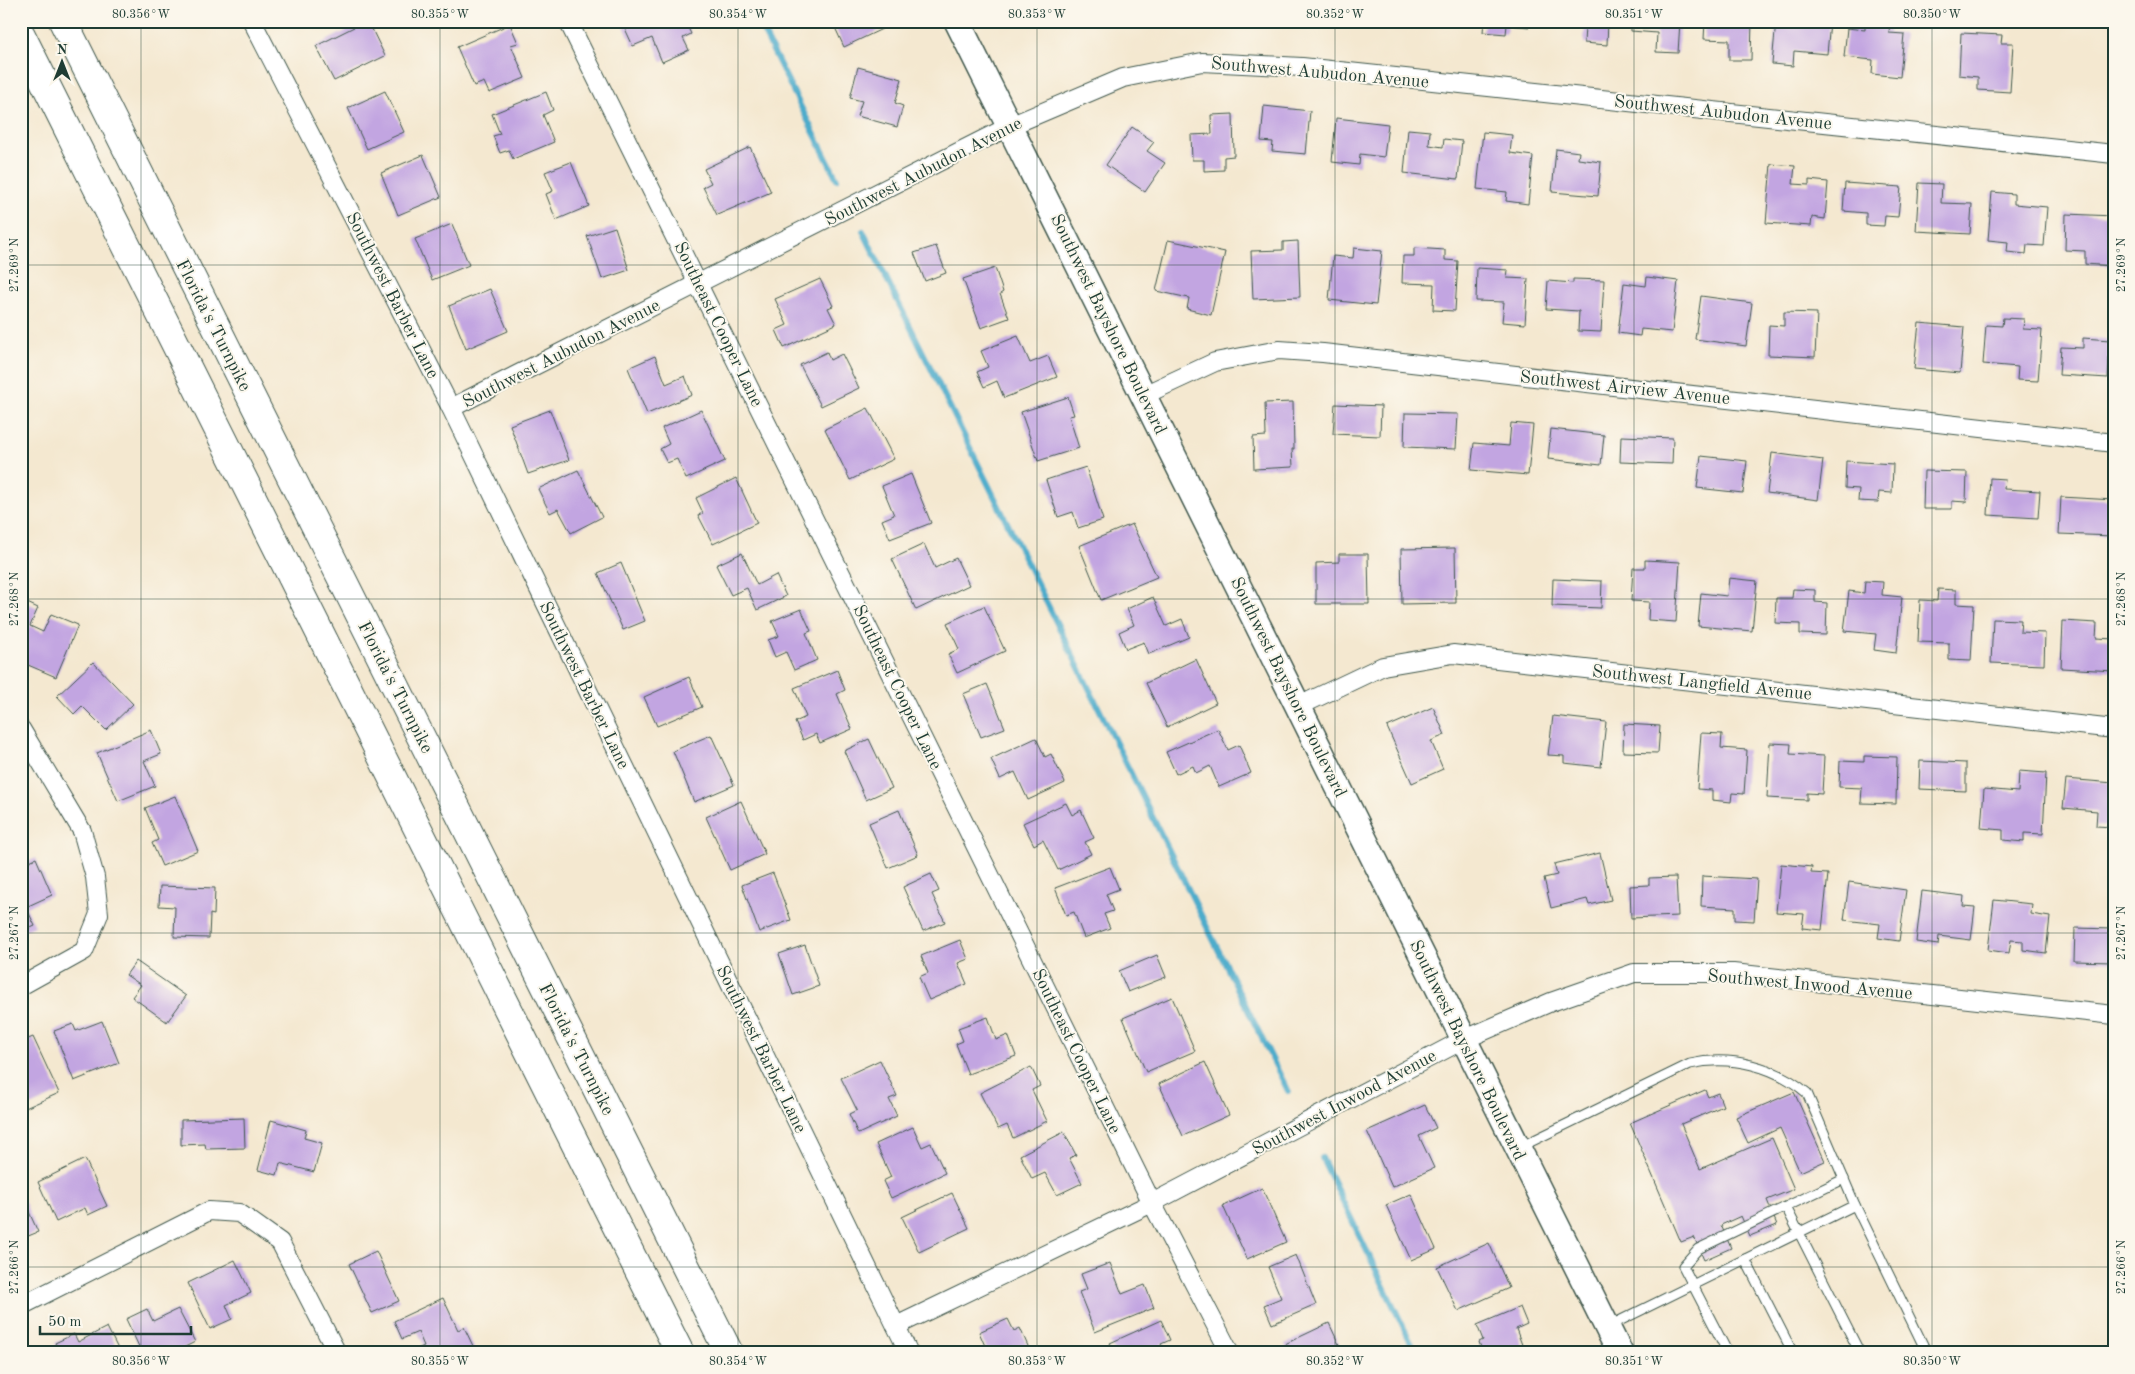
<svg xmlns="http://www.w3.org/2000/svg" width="2135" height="1374" font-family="'Old Standard TT',serif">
	<rect width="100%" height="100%" fill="#fbf7ec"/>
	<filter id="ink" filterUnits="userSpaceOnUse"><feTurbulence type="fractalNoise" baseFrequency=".02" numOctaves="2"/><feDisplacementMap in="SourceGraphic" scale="10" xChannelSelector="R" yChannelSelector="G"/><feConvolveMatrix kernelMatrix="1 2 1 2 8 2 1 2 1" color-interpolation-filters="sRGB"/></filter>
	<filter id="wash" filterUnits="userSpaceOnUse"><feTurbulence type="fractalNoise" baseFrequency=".0096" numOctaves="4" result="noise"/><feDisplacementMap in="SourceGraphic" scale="20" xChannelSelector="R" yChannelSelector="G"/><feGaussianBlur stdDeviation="1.12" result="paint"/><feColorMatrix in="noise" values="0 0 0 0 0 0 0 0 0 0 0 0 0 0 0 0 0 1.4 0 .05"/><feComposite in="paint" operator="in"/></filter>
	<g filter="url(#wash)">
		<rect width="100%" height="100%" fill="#f4e8d0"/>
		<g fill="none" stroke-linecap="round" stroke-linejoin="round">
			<g stroke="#4daccb" stroke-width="6">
				<polyline points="758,21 837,179"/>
				<polyline points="863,231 1288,1091"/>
				<polyline points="1322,1158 1416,1353"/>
			</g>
		</g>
		<g id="blocks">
			<g fill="#c2a5e1">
				<polygon points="366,21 368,21 385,56 334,81 316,46"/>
				<polygon points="624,21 685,21 691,34 683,38 689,50 662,62 652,38 633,46 622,22"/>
				<polygon points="832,21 879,21 882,29 844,47"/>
				<polygon points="1484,21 1530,21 1529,27 1507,25 1506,34 1483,32"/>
				<polygon points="1554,21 1608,21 1607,45 1584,43 1585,26 1554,24"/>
				<polygon points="1631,21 1680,21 1678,53 1656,52 1657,33 1631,31"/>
				<polygon points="1705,21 1752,21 1751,60 1729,60 1729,40 1704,39"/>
				<polygon points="1776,21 1830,22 1827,54 1794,51 1793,66 1772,64"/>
				<polygon points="1865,21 1890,22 1889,33 1904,34 1900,77 1872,74 1873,60 1844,57 1847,28 1865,30"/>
				<polygon points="510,24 518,43 511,45 525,78 489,93 484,82 474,86 457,47"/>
				<polygon points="1961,33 2002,35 2001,43 2013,43 2010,92 1978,90 1978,77 1959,75"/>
				<polygon points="858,67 902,79 895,103 903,106 897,127 857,116 862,101 850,98"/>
				<polygon points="385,91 404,132 367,149 348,108"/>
				<polygon points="546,92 553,110 543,115 554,142 513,159 509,150 500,153 493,136 500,134 492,114"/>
				<polygon points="1264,106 1310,111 1306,154 1272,151 1273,142 1261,141"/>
				<polygon points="1233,114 1234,156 1224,157 1224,170 1204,171 1204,160 1192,160 1191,135 1212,134 1211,115"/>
				<polygon points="1336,118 1388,124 1384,157 1360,154 1359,165 1332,162"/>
				<polygon points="1132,127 1154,142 1147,151 1165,163 1145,192 1106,165"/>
				<polygon points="1408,129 1430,131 1429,145 1443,147 1444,139 1462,141 1458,179 1404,173"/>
				<polygon points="1483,132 1512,135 1510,153 1533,156 1528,204 1506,201 1507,192 1477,189"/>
				<polygon points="750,147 771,192 717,215 703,187 711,183 704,169"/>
				<polygon points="1556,149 1579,152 1578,159 1601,162 1598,196 1552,192"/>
				<polygon points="423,155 441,197 398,215 381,173"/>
				<polygon points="571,162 589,206 556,220 546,194 553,191 545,172"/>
				<polygon points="1771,164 1795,166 1793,184 1809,185 1809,180 1828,182 1825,219 1812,217 1811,226 1766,223"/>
				<polygon points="1845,183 1901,187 1898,217 1885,216 1884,226 1866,225 1866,213 1843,211"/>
				<polygon points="1919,183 1942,184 1941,203 1972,204 1970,234 1916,231"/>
				<polygon points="1992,192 2014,194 2014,204 2047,207 2044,246 2027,245 2026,254 2007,252 2008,242 1988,240"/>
				<polygon points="2066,214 2114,216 2113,266 2085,264 2085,251 2065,250"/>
				<polygon points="452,224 469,265 432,280 415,239"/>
				<polygon points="615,227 629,270 602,279 587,236"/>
				<polygon points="1168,240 1225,252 1211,315 1187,309 1189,298 1156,291"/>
				<polygon points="1298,241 1300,297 1253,299 1251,251 1283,250 1283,242"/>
				<polygon points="936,246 946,273 925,281 914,253"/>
				<polygon points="1354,248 1382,251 1376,305 1329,300 1333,256 1353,258"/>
				<polygon points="1414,248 1445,250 1445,260 1458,261 1455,311 1433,310 1434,284 1402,283 1403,256 1414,256"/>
				<polygon points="995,268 1003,292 1000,294 1009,318 981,328 963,279"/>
				<polygon points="1477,268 1508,270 1507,278 1528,279 1525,324 1502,322 1504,302 1476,301"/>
				<polygon points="1647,277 1678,281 1672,332 1641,329 1640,336 1618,333 1624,283 1646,286"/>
				<polygon points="820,279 833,306 828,308 836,324 784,348 776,330 787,325 775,299"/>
				<polygon points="1573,279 1604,280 1601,332 1578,331 1579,311 1546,309 1548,281 1573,283"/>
				<polygon points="490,289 508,331 466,349 449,306"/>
				<polygon points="1701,296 1752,303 1746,346 1695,339"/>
				<polygon points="1784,312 1817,313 1815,357 1768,355 1769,325 1784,326"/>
				<polygon points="2003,318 2024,319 2023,329 2042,330 2038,381 2017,380 2018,367 1983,364 1986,325 2002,326"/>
				<polygon points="1919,323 1964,327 1960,373 1914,369"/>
				<polygon points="1018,336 1030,363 1048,356 1057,377 1004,398 997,381 984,387 977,372 988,367 981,351"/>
				<polygon points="2083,338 2110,340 2108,378 2059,375 2061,347 2083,348"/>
				<polygon points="827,352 830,360 842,354 859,388 821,406 800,365"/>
				<polygon points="655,356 666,384 685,376 692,395 647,414 628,368"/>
				<polygon points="1068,397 1074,415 1069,416 1079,448 1038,461 1021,412"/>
				<polygon points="1293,402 1294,449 1292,449 1293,467 1254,469 1253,437 1266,436 1265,403"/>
				<polygon points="1335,404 1381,406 1380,436 1333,434"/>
				<polygon points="868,408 894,459 850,480 825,429"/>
				<polygon points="550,410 569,460 528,474 510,425"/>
				<polygon points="701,410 725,461 686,479 677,459 667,463 660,449 669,444 662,428"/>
				<polygon points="1405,413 1458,414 1456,449 1404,447"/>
				<polygon points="1511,423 1533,425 1528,475 1471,470 1474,443 1509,446"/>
				<polygon points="1551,429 1604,435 1601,465 1548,459"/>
				<polygon points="1621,436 1673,438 1672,464 1620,462"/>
				<polygon points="1772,453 1823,460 1818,500 1767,493"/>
				<polygon points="1701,456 1747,461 1743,493 1697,488"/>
				<polygon points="1846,461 1893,464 1892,493 1879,492 1878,502 1858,501 1859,489 1845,488"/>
				<polygon points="1086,467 1103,520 1078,528 1073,512 1058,517 1046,480"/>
				<polygon points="578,470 602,517 571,533 558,509 550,513 538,489"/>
				<polygon points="1924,471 1967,472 1966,502 1952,501 1952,509 1923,509"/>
				<polygon points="911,474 931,523 890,539 882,520 894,515 882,486"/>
				<polygon points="736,478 757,523 713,544 698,515 703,513 696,498"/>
				<polygon points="1990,478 2005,479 2004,489 2040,491 2038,518 1988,515"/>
				<polygon points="2061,497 2114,500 2114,536 2059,534"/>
				<polygon points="1132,524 1157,577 1101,600 1079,546"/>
				<polygon points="924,544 935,568 956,558 969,585 916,610 892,559"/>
				<polygon points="1455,548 1456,603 1402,604 1401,549"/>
				<polygon points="742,553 757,585 776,575 786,596 757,610 747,588 731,595 716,565"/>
				<polygon points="1339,554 1368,554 1369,604 1316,604 1316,563 1339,562"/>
				<polygon points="1645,560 1680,562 1676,622 1648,620 1649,602 1631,601 1633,568 1645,568"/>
				<polygon points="621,563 645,621 623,630 598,573"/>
				<polygon points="1729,578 1757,581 1752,631 1698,626 1701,593 1727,596"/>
				<polygon points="1553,579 1602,581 1601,608 1552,606"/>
				<polygon points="1865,581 1883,582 1882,595 1902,597 1896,653 1874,650 1876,634 1844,631 1849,591 1864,593"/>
				<polygon points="1793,589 1815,590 1815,602 1827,603 1826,635 1800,634 1800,624 1775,623 1776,598 1792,598"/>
				<polygon points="1938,589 1956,590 1956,604 1974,605 1971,661 1949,660 1949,643 1918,642 1920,600 1937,601"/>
				<polygon points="1153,597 1166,626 1182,619 1189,637 1149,654 1144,642 1126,649 1119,632 1134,625 1127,609"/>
				<polygon points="23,601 38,608 30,626 43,632 51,614 78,625 56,677 21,662 21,605"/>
				<polygon points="984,606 1005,651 957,673 948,654 959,649 947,623"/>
				<polygon points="801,609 811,631 806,633 817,660 794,670 786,652 775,657 768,640 779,636 772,621"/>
				<polygon points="1993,619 2021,620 2020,632 2045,633 2044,665 1991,663"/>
				<polygon points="2063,621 2097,623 2096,638 2114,639 2114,671 2061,668"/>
				<polygon points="1196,659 1216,703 1167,727 1146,683"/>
				<polygon points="93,662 133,704 106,730 82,706 74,714 57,696"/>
				<polygon points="837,670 845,690 837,694 852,729 820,743 816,734 803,740 795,722 806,717 794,688"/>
				<polygon points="689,677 702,707 657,726 644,697"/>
				<polygon points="987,684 1005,728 981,737 963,694"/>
				<polygon points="1433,707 1445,735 1431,741 1443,769 1412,783 1387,727"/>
				<polygon points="1553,716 1606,722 1601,767 1564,763 1564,756 1548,755"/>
				<polygon points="1624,724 1660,726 1658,753 1623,752"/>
				<polygon points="1218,729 1228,750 1239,745 1251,773 1219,787 1210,766 1196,773 1193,766 1176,774 1166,752"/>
				<polygon points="151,730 161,754 144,761 155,786 118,801 97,753"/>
				<polygon points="1701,733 1722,734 1721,748 1747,750 1744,794 1732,793 1731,802 1712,800 1712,790 1697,789"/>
				<polygon points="711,735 734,785 694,802 673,751"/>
				<polygon points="1036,738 1045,757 1051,754 1065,783 1028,800 1015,772 1000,779 991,759"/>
				<polygon points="869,739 892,788 866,800 844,751"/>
				<polygon points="1770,743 1791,744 1790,754 1824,756 1822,794 1807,793 1807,800 1767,798"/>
				<polygon points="1864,756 1897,757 1896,804 1861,803 1862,788 1839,787 1840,761 1864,762"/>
				<polygon points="1920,761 1966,763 1966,791 1919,789"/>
				<polygon points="2019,771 2046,773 2043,834 2024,833 2024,842 2003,840 2003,830 1981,828 1984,789 2018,792"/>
				<polygon points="2066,779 2114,783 2112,827 2096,826 2097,811 2063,808"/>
				<polygon points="175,796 198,851 162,866 152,843 158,840 145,808"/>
				<polygon points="741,801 765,854 730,870 706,817"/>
				<polygon points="1066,803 1072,815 1081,810 1094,838 1085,842 1091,854 1058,870 1043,840 1034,845 1023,823"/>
				<polygon points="899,810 918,855 888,868 869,823"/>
				<polygon points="1600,853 1611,900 1589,905 1587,899 1551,908 1544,878 1557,875 1554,864"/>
				<polygon points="36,858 52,895 26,907 35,926 21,932 21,865"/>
				<polygon points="1781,864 1812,867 1811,873 1828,874 1822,930 1802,928 1804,914 1776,912"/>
				<polygon points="1110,867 1119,889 1106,894 1113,911 1104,914 1110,928 1084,938 1074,912 1066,915 1055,888"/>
				<polygon points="773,873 791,920 759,932 742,885"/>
				<polygon points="931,874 939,891 932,894 945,922 923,931 903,887"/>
				<polygon points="1702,876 1757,879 1754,921 1735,920 1735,908 1701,906"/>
				<polygon points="1676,877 1678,916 1631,918 1630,886 1649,885 1649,878"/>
				<polygon points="1849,882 1906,890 1899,941 1878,938 1880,924 1844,920"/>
				<polygon points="160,886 215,888 214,915 210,914 209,938 174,937 175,907 159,906"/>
				<polygon points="1922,891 1964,896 1963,906 1975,907 1971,940 1939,936 1938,945 1916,942"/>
				<polygon points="1994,900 2032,904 2031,914 2050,917 2046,953 2023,950 2023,941 2011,940 2009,953 1988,950"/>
				<polygon points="2075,928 2113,929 2112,962 2074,961"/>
				<polygon points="960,940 968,959 958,963 967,984 929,1000 919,977 928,973 921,956"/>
				<polygon points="805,945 819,986 793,995 779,954"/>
				<polygon points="1157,955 1166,977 1128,992 1119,971"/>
				<polygon points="136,961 186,996 167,1022 132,997 141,985 126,975"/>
				<polygon points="1172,997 1195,1051 1146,1072 1123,1018"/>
				<polygon points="988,1017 996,1040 1008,1035 1016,1056 968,1074 956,1044 963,1041 958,1028"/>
				<polygon points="102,1021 119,1063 74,1081 54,1031 73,1024 76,1031"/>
				<polygon points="33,1037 59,1093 21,1110 21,1042"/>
				<polygon points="880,1060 897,1096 889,1099 897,1116 858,1134 849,1114 857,1110 841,1078"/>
				<polygon points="1205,1062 1229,1115 1183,1136 1159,1084"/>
				<polygon points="1031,1067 1040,1086 1032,1090 1047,1121 1013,1138 1007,1125 998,1129 980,1093"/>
				<polygon points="1705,1090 1708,1097 1718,1093 1723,1106 1681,1124 1700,1169 1772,1138 1794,1189 1767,1200 1777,1225 1750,1236 1741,1216 1721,1225 1731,1248 1704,1260 1694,1237 1681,1242 1630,1123"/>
				<polygon points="1794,1092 1825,1161 1800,1172 1780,1128 1748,1143 1736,1117"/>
				<polygon points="1425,1105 1436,1128 1419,1136 1434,1168 1392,1187 1367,1131"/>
				<polygon points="244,1118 245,1148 206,1149 205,1144 181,1145 181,1120"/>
				<polygon points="271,1120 306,1130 304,1138 322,1143 314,1172 280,1163 277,1175 258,1170"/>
				<polygon points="913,1127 922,1147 931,1143 945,1173 891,1198 883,1181 891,1177 876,1144"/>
				<polygon points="1064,1132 1076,1155 1069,1158 1082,1183 1057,1195 1045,1173 1032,1179 1020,1155"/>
				<polygon points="85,1159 107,1206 88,1215 85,1208 56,1222 38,1182"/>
				<polygon points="1262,1188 1286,1242 1247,1259 1223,1206"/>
				<polygon points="952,1193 969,1228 919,1252 902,1217"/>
				<polygon points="21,1194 38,1232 21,1239"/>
				<polygon points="1411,1194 1436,1249 1411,1260 1386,1205"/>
				<polygon points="1489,1243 1509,1288 1458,1311 1437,1267"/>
				<polygon points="376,1251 399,1301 372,1313 349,1264"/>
				<polygon points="1296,1255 1316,1305 1272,1324 1264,1305 1281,1298 1268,1267"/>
				<polygon points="235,1260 251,1293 226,1305 232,1319 210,1329 188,1283"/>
				<polygon points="1110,1263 1122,1294 1145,1285 1154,1308 1095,1332 1079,1292 1087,1289 1081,1274"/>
				<polygon points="443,1298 458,1330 464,1327 474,1348 463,1353 408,1353 424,1346 418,1332 402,1339 394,1321"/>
				<polygon points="1520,1307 1527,1324 1516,1329 1524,1350 1519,1353 1483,1353 1479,1342 1483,1340 1477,1325"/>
				<polygon points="147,1309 153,1321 178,1309 195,1342 173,1353 168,1353 167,1350 161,1353 142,1353 126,1319"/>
				<polygon points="1008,1319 1014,1331 1020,1328 1031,1353 988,1353 979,1332"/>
				<polygon points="1161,1320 1170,1340 1161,1344 1165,1353 1115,1353 1110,1343"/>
				<polygon points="1329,1323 1343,1353 1289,1353 1285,1344"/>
				<polygon points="107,1327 120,1353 60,1353 55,1343 74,1334 78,1342"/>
			</g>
		</g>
	</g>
	<g filter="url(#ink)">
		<use href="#blocks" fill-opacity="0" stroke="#3f574b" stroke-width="1"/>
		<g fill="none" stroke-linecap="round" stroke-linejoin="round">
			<defs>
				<g id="lane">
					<path d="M1520,1147l170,-83c41,-9 85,2 117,29l48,112"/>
					<polyline points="1786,1207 1860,1353"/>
					<polyline points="1745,1259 1793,1353"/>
					<polyline points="1609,1326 1855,1205 1927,1353"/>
					<polyline points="707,1353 723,1346"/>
					<polyline points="1728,1353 1683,1266 1698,1249 1844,1179"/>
				</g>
				<g id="street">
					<polyline points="252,21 451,408 909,1353"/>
					<polyline points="568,21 1152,1203 1230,1353"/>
					<polyline points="1144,395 1215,362 1279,350 1323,353 2114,443"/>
					<polyline points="451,408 1010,126 1123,78 1202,62 1302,67 2114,154"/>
					<polyline points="1299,706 1383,666 1453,654 2114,729"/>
					<polyline points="21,729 82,831 95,877 99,914 84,951 21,986"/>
					<polyline points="21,1306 209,1211 239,1213 280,1242 337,1353"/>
					<polyline points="896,1326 1152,1203 1463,1040 1551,1002 1634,973 1733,973 2114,1015"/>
				</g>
				<polyline id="secondary" points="957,21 1620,1353"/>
				<g id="highway">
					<polyline points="63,21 729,1353"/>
					<polyline points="21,35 680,1353"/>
				</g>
			</defs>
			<use href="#lane" stroke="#3f574b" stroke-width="11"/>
			<use href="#street" stroke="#3f574b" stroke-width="20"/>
			<use href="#secondary" stroke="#3f574b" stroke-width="28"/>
			<use href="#highway" stroke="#3f574b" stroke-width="30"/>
			<use href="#lane" stroke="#fff" stroke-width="9"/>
			<use href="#street" stroke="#fff" stroke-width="18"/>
			<use href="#secondary" stroke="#fff" stroke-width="25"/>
			<use href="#highway" stroke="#fff" stroke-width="28"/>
		</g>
	</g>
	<path fill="none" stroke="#1f3d34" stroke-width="1" stroke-opacity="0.45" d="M141,21v1332M440,21v1332M738,21v1332M1037,21v1332M1335,21v1332M1634,21v1332M1932,21v1332M21,265h2093M21,599h2093M21,933h2093M21,1267h2093"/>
	<g text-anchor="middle" stroke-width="4" stroke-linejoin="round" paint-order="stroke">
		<g font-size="18" fill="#1f3d34" stroke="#fbf7ec">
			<text transform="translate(1320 72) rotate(5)" y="6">Southwest Aubudon Avenue</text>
			<text transform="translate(1723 112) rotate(6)" y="6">Southwest Aubudon Avenue</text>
			<text transform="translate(923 171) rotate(-27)" y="6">Southwest Aubudon Avenue</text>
			<text transform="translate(393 295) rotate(63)" y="6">Southwest Barber Lane</text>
			<text transform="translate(719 324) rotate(64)" y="6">Southeast Cooper Lane</text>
			<text transform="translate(1109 324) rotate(64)" y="6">Southwest Bayshore Boulevard</text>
			<text transform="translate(214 325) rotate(63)" y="6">Florida's Turnpike</text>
			<text transform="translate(561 353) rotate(-27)" y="6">Southwest Aubudon Avenue</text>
			<text transform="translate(1625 387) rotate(6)" y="6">Southwest Airview Avenue</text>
			<text transform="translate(1702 682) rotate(6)" y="6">Southwest Langfield Avenue</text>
			<text transform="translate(585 685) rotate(64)" y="6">Southwest Barber Lane</text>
			<text transform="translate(396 687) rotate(63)" y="6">Florida's Turnpike</text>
			<text transform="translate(898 687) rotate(64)" y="6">Southeast Cooper Lane</text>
			<text transform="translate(1289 687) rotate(64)" y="6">Southwest Bayshore Boulevard</text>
			<text transform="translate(1810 984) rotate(5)" y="6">Southwest Inwood Avenue</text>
			<text transform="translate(577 1049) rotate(63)" y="6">Florida's Turnpike</text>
			<text transform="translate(762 1049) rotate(64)" y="6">Southwest Barber Lane</text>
			<text transform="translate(1468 1050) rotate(64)" y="6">Southwest Bayshore Boulevard</text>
			<text transform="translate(1077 1051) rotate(64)" y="6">Southeast Cooper Lane</text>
			<text transform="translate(1344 1102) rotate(-28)" y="6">Southwest Inwood Avenue</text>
		</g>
	</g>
	<rect width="2135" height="1374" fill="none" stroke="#fbf7ec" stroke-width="55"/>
	<g transform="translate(62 62)" stroke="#fbf7ec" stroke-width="4" paint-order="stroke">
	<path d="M0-4L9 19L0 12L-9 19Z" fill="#1f3d34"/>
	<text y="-8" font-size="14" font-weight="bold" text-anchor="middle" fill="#1f3d34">N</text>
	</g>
	<path d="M40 1326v8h151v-8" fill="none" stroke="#1f3d34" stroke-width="2.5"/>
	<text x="48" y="1326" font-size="15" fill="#1f3d34" stroke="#fbf7ec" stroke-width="4" paint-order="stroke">50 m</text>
	<rect x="28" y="28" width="2080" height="1318" fill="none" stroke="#1f3d34" stroke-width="2"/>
	<g font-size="12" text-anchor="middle" fill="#1f3d34">
		<text x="141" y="18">80.356°W</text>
		<text x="440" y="18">80.355°W</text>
		<text x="738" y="18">80.354°W</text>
		<text x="1037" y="18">80.353°W</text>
		<text x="1335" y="18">80.352°W</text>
		<text x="1634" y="18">80.351°W</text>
		<text x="1932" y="18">80.350°W</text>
		<text transform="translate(14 265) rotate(-90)" y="4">27.269°N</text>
		<text transform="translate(2121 265) rotate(-90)" y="4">27.269°N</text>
		<text transform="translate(14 599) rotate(-90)" y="4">27.268°N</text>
		<text transform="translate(2121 599) rotate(-90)" y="4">27.268°N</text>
		<text transform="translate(14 933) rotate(-90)" y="4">27.267°N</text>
		<text transform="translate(2121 933) rotate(-90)" y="4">27.267°N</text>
		<text transform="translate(14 1267) rotate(-90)" y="4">27.266°N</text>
		<text transform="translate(2121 1267) rotate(-90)" y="4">27.266°N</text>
		<text x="141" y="1365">80.356°W</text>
		<text x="440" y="1365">80.355°W</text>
		<text x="738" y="1365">80.354°W</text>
		<text x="1037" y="1365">80.353°W</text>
		<text x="1335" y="1365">80.352°W</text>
		<text x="1634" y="1365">80.351°W</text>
		<text x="1932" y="1365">80.350°W</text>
	</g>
</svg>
